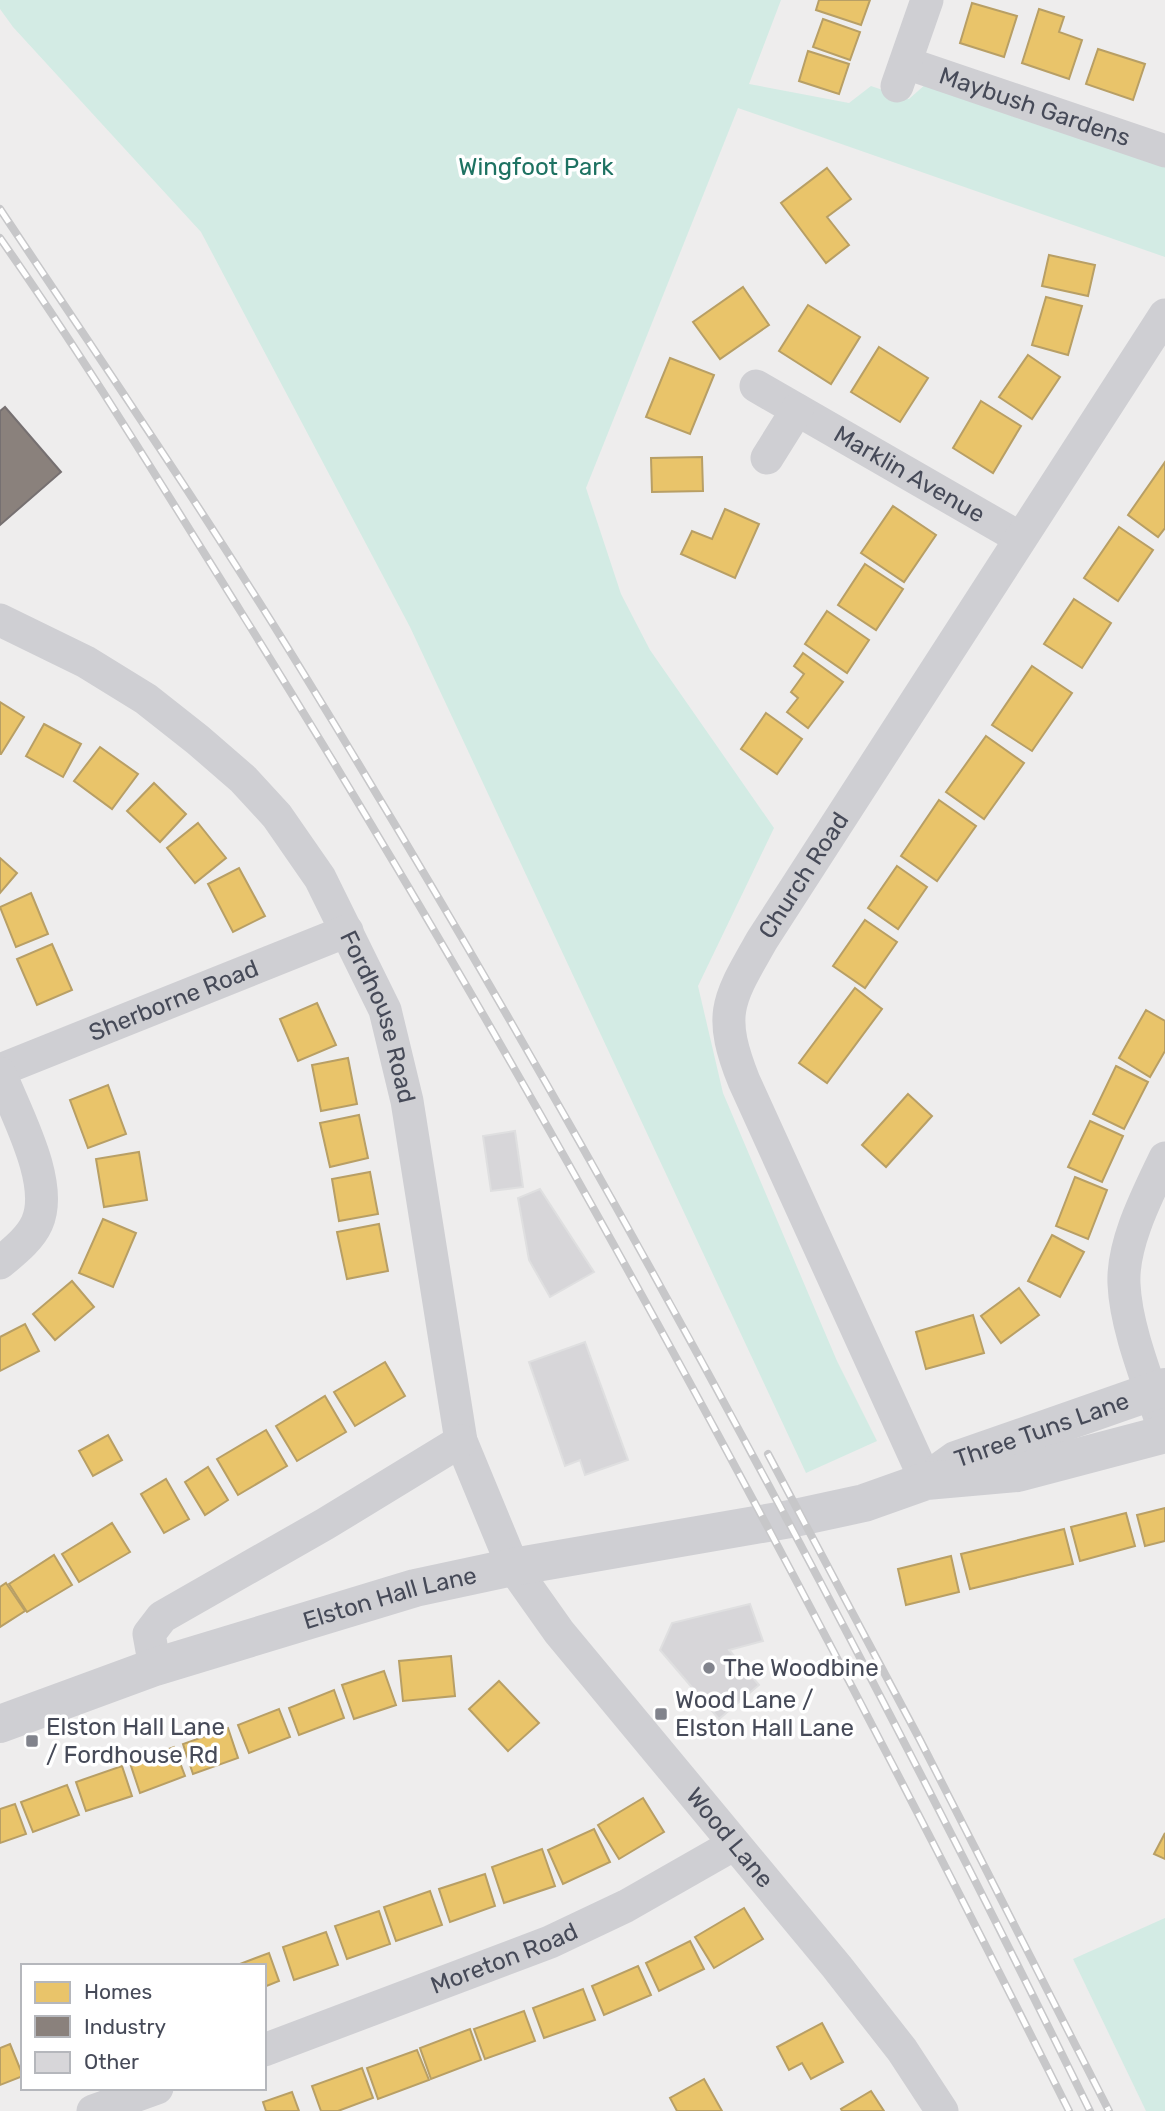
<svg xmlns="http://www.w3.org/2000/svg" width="1165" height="2111" font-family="Rubik,sans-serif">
	<rect width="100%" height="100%" fill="#eeeded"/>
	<g fill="#d3ebe4">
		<polygon points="0,0 781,0 749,84 849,103 871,86 909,99 927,83 1165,162 1165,257 738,108 586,488 621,594 650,650 774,828 698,986 723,1093 837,1361 877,1441 806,1473 410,627 201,232 13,27 0,9"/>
		<polygon points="1165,1918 1165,2111 1146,2111 1073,1959"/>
	</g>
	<g fill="#e9c46a" stroke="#b89f65" stroke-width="2">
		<polygon points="819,0 870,0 861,25 816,10"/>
		<polygon points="972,3 1017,16 1004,57 960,43"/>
		<polygon points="1039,9 1064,17 1059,32 1082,40 1069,79 1022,63"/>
		<polygon points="823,19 860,32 850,60 813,47"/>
		<polygon points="1098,49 1145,64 1133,100 1086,84"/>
		<polygon points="808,51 849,64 839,94 799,81"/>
		<polygon points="827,168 851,199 827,217 849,245 826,263 781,203"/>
		<polygon points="1049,255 1095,265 1088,296 1042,286"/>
		<polygon points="743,287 769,325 720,359 693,322"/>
		<polygon points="1046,297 1082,306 1068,355 1032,345"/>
		<polygon points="808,305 860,337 831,384 779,351"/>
		<polygon points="879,347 928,378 900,422 851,392"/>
		<polygon points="1028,355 1060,377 1032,419 999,397"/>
		<polygon points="670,358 714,375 690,434 646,417"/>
		<polygon points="981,401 1021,426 993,473 953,448"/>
		<polygon points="702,457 703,491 652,492 651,458"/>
		<polygon points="1165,462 1165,528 1158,537 1128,515"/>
		<polygon points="893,506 936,535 904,582 861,553"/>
		<polygon points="725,509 759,524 735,578 681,554 692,531 712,539"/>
		<polygon points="1119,527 1153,550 1118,601 1084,578"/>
		<polygon points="865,564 903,589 876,630 838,605"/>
		<polygon points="1074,599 1111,623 1082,668 1044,644"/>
		<polygon points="827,611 869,640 847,673 805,644"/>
		<polygon points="803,653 843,682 808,728 787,712 798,698 791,692 804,674 794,666"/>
		<polygon points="1032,666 1072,693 1032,751 992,725"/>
		<polygon points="0,702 24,717 1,754 0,754"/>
		<polygon points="766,713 802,739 777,774 741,749"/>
		<polygon points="44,724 81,744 63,777 26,756"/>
		<polygon points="986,736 1024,763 984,819 946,792"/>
		<polygon points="100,747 138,774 112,809 74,781"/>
		<polygon points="154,783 186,814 160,842 127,811"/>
		<polygon points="939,800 976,826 937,881 901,856"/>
		<polygon points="198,823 226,858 195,883 167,848"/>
		<polygon points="0,858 17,873 0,893"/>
		<polygon points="897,866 927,887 898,929 868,908"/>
		<polygon points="239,868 265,916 233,932 208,884"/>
		<polygon points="31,893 48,934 16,947 0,907"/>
		<polygon points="865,920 897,942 865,988 833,966"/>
		<polygon points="52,944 72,990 37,1005 17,959"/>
		<polygon points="855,988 882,1009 827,1083 799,1063"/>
		<polygon points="317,1003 336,1045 298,1061 280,1019"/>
		<polygon points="1146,1010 1165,1021 1165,1051 1150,1077 1119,1058"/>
		<polygon points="348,1058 357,1104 321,1111 312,1065"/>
		<polygon points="1116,1066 1148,1082 1124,1129 1093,1114"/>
		<polygon points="108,1085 126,1134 88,1148 70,1100"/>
		<polygon points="908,1094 932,1116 886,1167 862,1145"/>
		<polygon points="359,1115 368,1158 330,1167 320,1123"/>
		<polygon points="1090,1121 1123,1136 1102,1182 1068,1167"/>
		<polygon points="139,1152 147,1200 104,1207 96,1159"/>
		<polygon points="370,1172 378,1214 339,1221 332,1179"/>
		<polygon points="1075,1177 1107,1190 1088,1239 1056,1226"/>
		<polygon points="103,1219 136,1233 113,1287 79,1273"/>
		<polygon points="379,1224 388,1271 347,1279 337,1232"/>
		<polygon points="1052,1235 1084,1252 1060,1297 1028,1281"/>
		<polygon points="72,1281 94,1307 55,1340 33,1314"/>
		<polygon points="1019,1288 1039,1315 1001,1343 981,1316"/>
		<polygon points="973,1315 984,1353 926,1369 916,1332"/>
		<polygon points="25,1324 39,1351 0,1371 0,1337"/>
		<polygon points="385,1362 405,1396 355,1426 334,1392"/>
		<polygon points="325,1396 346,1432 297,1461 276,1426"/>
		<polygon points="266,1430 287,1466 238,1495 217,1459"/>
		<polygon points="108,1435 122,1460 93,1476 79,1451"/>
		<polygon points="208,1467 228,1500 205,1515 185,1482"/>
		<polygon points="166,1479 189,1519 164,1533 141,1494"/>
		<polygon points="1165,1508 1165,1541 1145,1546 1137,1515"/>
		<polygon points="1126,1513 1135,1546 1080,1561 1071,1527"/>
		<polygon points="112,1523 130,1552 79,1582 62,1554"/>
		<polygon points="1064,1529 1073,1564 970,1589 961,1554"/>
		<polygon points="54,1555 72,1585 27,1612 9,1584"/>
		<polygon points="951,1556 959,1592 906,1605 898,1569"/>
		<polygon points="6,1583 25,1611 0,1627 0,1587"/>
		<polygon points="451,1656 455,1696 403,1701 399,1661"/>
		<polygon points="384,1671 396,1705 354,1719 342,1685"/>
		<polygon points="499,1681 539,1723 508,1751 469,1709"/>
		<polygon points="334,1690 344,1718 299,1735 289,1708"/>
		<polygon points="279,1709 290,1737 249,1753 238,1725"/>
		<polygon points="228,1728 238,1758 193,1774 183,1744"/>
		<polygon points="174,1747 185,1776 140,1793 130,1763"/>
		<polygon points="122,1766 132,1796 86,1811 76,1782"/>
		<polygon points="67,1785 79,1815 33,1832 21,1802"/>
		<polygon points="643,1798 664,1832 619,1859 598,1825"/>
		<polygon points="15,1804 26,1834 0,1843 0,1809"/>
		<polygon points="594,1829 610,1862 563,1884 548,1850"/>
		<polygon points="1165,1833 1165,1859 1154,1854"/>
		<polygon points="542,1849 555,1886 504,1903 492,1867"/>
		<polygon points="485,1874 495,1906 450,1922 439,1889"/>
		<polygon points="430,1891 442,1925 396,1941 384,1907"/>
		<polygon points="744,1908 763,1939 714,1968 695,1937"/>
		<polygon points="379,1911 390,1944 347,1959 335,1926"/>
		<polygon points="326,1932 338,1965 294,1980 283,1947"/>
		<polygon points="690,1941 704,1969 659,1991 646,1963"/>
		<polygon points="269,1953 279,1981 264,1987 264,1966 240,1964"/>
		<polygon points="638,1966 651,1995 604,2015 592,1986"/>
		<polygon points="583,1989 595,2020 544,2038 533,2008"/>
		<polygon points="524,2011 535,2041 485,2059 474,2029"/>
		<polygon points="822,2023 843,2062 811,2079 802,2063 789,2070 777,2047"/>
		<polygon points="470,2029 481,2060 431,2079 420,2048"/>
		<polygon points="10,2044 23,2076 0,2085 0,2048"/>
		<polygon points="417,2050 429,2080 378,2099 367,2068"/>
		<polygon points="362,2068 373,2098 338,2111 321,2111 312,2086"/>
		<polygon points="704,2079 722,2111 677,2111 670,2098"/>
		<polygon points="871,2091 884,2111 842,2111 841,2109"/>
		<polygon points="292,2092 299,2111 266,2111 263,2102"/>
	</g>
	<polygon fill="#8a817c" stroke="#767071" stroke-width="2" points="5,407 61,472 0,525 0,411"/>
	<g fill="#d7d6d9" stroke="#dfdfe0" stroke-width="2">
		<polygon points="515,1131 523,1187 491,1191 483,1136"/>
		<polygon points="540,1189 594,1272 550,1297 529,1260 518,1198"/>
		<polygon points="585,1342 628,1460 585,1475 580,1460 565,1466 529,1362"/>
		<polygon points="750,1604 763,1641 729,1650 759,1685 719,1719 660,1650 672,1623"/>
	</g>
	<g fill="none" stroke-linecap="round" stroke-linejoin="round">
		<g stroke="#cfcfd3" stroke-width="33">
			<path id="s1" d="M906,63l259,88"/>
			<polyline points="897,86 927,0"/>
			<path id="s2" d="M756,386l264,152"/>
			<polyline points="767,458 797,410"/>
			<path id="s3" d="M0,620l86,42 60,37 52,41 45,39 34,37 43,62 65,132 22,91 54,340 52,126 46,65 278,335 65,83 40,61"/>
			<path id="s4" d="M0,1070l347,-139"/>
			<path d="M0,1073c15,39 55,110 37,150 -7,16 -24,29 -37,40"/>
			<path d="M1165,1158c-17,36 -43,85 -41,126 2,47 27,104 41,149"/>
			<path id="s5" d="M926,1481l-182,-400c-27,-68 -16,-81 18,-141l403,-625"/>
			<polyline points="155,1667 149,1634 162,1617 325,1524 461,1441"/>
			<path id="s6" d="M264,2050l286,-108 76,-36 107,-61"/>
			<polyline points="93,2111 157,2088"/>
		</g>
		<g stroke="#cfcfd3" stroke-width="38">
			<path id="s7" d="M942,1470l14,-10 209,-73"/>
			<path id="s8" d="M0,1724l155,-57 260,-79 98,-21 277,-48 74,-16 62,-22 92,-8 147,-39"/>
		</g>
		<defs>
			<g id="rail">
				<path d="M0,209c106,159 214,317 313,480 282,461 539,938 777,1422"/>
				<path d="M0,238c85,121 162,248 241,374 303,484 572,988 828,1499"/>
				<polyline points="768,1454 920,1740 1109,2111"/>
			</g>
		</defs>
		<use href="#rail" stroke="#c7c7c9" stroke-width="8"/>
		<use href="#rail" stroke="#fff" stroke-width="5" stroke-dasharray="16" stroke-linecap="butt"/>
	</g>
	<g fill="#81838c" stroke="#fff" stroke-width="2.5">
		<circle cx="709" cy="1668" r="7"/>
		<rect x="654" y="1707" width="14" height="14" rx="3.5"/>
		<rect x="25" y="1734" width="14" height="14" rx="3.5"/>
	</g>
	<g text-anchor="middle" stroke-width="7" stroke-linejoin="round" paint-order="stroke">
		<g font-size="24" fill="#464a58" stroke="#fff">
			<text dy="8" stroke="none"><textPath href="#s1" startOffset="136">Maybush Gardens</textPath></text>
			<text dy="8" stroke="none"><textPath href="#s2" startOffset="177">Marklin Avenue</textPath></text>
			<text dy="8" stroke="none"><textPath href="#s5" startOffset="667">Church Road</textPath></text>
			<text dy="8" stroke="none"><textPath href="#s4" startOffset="187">Sherborne Road</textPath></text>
			<text dy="8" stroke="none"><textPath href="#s3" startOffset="569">Fordhouse Road</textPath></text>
			<text dy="8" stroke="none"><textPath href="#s7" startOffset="108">Three Tuns Lane</textPath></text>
			<text dy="8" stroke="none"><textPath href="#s8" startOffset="410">Elston Hall Lane</textPath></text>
			<text dy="8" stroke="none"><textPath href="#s3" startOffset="1486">Wood Lane</textPath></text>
			<text dy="8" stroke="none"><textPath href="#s6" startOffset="257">Moreton Road</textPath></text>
		</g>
		<g font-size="24" fill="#1e7262" stroke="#fff">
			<text x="536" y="175">Wingfoot Park</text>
		</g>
		<g font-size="24" fill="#464a58" stroke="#fff" text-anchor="start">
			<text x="723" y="1676">The Woodbine</text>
			<text x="675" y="1708">Wood Lane /<tspan x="675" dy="28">Elston Hall Lane</tspan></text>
			<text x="46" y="1735">Elston Hall Lane<tspan x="46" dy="28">/ Fordhouse Rd</tspan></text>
		</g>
	</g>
	<rect x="21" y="1964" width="245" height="126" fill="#ffffff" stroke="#b5b7bc" stroke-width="2"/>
	<rect x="35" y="1982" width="35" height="21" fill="#e9c46a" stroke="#b5b7bc" stroke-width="2"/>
	<text x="84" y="1999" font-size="21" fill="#464a58">Homes</text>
	<rect x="35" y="2016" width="35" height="21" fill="#8a817c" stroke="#b5b7bc" stroke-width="2"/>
	<text x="84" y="2034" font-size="21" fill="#464a58">Industry</text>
	<rect x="35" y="2052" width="35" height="21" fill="#d7d6d9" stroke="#b5b7bc" stroke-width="2"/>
	<text x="84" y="2069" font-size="21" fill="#464a58">Other</text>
</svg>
